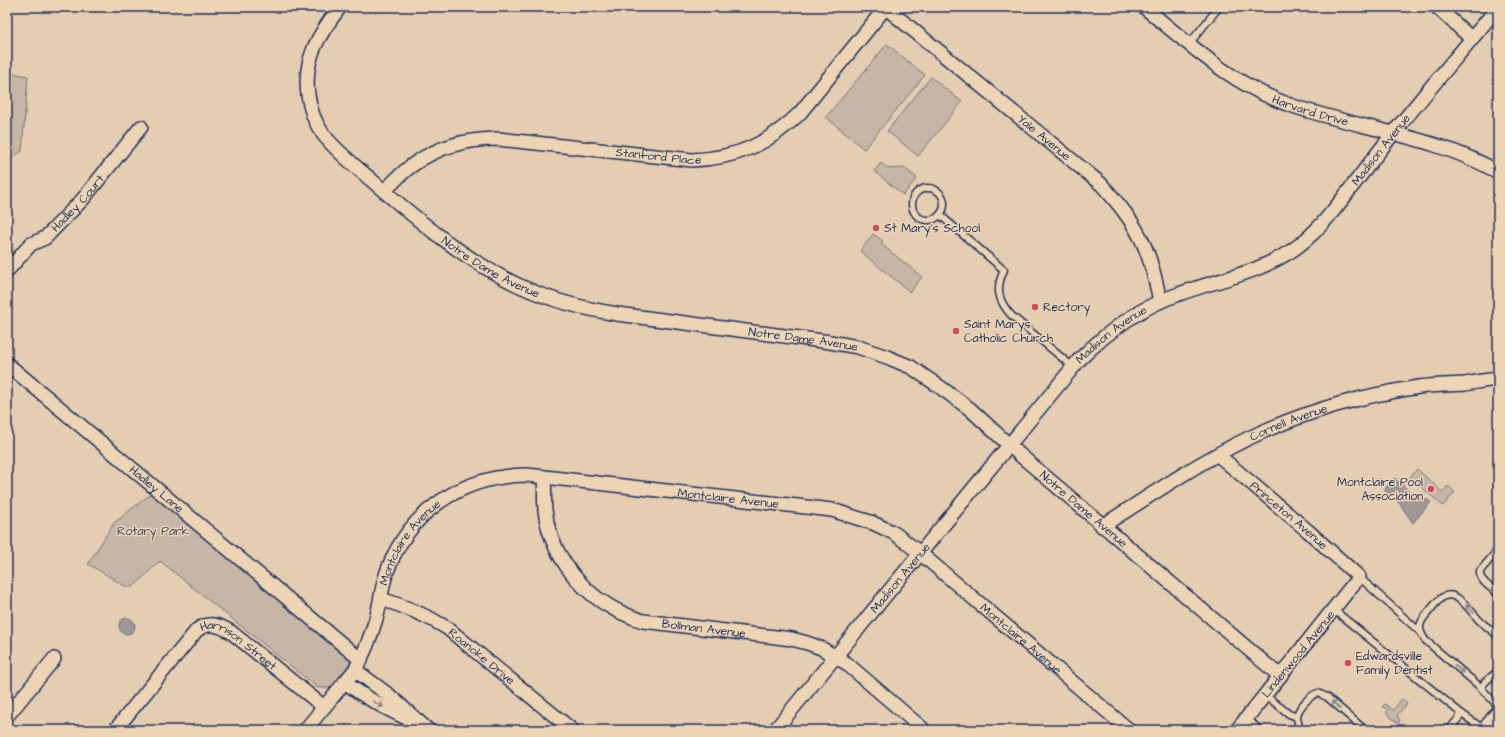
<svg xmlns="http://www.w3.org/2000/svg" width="1505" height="737" font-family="'Architects Daughter',sans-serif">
	<rect width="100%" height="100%" fill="#e5cdb2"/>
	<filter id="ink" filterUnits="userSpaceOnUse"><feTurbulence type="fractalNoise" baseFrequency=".025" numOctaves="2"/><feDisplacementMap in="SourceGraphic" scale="8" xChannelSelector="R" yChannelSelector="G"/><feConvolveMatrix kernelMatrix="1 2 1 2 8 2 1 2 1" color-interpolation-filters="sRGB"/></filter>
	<g filter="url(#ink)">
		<g fill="#c7b6a5" stroke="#717282">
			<polygon points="887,44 925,75 864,149 826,117"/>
			<polygon points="7,72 28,76 22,151 7,162"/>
			<polygon points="931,77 962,102 918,156 887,131"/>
			<polygon points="881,163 888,169 904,168 917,178 903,195 874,171"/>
			<polygon points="873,234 883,241 881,244 922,277 910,292 860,251"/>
			<polygon points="1417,469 1442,492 1448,486 1455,492 1443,506 1410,477"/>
			<polygon points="153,492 352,660 331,688 318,688 160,561 133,587 125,586 88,564 114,523"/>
			<polygon points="1402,699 1407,704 1397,715 1400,720 1398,723 1387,714 1387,709 1382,707 1385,704 1393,710"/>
		</g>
		<g fill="#a09695" stroke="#6b6d7f">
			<polygon points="1394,478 1409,491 1431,502 1413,523 1399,503 1384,490"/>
			<circle cx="127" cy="626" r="8"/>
		</g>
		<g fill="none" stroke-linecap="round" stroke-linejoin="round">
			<defs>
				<g id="service">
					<polyline points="1189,44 1219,7"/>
					<circle cx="928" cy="204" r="16"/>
					<path d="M940,215l64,55c-9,19 -6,31 8,46l61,51"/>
					<path d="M1498,550l-18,21c-2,9 11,17 18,22"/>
					<polyline points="1359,577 1419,631"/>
					<polyline points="1334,610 1462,714 1485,730"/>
					<path d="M1498,636c-5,-5 -11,-9 -17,-14 -8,-7 -24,-34 -38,-25 -7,4 -12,13 -17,18 -8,10 -8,14 -1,25l53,45 20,21"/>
					<polyline points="1481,688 1485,682 1498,671"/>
					<polyline points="1265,695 1289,714 1297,717"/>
					<polyline points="1246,718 1260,730"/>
					<path d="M1301,730c-2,-4 -4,-8 -4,-13 0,-8 13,-22 21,-24l9,4 38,33"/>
					<polyline points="1449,730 1462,714"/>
				</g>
				<g id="minor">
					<path id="s1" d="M340,7c-21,27 -37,52 -32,88 2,14 7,28 15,39 13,17 30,30 46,44 47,41 101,87 158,111 29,13 59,20 90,25l213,28 28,5 29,10 24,10 29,20 30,22 50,46 260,221"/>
					<path id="s2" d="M885,7l216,177c17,19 33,38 43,61 8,18 12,37 16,56"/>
					<path id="s3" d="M1144,7c46,38 91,80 149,99 68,23 142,30 205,66"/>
					<polyline points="1437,7 1472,39"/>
					<path id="s4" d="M384,191c10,-9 19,-20 30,-27 25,-18 53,-25 84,-25l194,21c45,-2 75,-15 108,-47l86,-106"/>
					<path id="s5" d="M7,271l24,-27 14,-6 38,-39 58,-72"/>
					<path id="s6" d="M7,364l354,296"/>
					<path id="s7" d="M1218,455l90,76 51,46 -122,153"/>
					<path id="s8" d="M544,477c1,11 0,22 1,33 4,39 31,77 64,96 11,7 22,11 34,15l149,18 15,4 14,5 25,15 78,67"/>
					<path id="s9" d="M1102,526c52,-32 103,-69 160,-94 49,-22 104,-37 157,-45 15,-2 31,-2 46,-3 11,-2 22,-4 33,-5"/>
					<path id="s10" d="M381,599c25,8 43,15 66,29l125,102"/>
					<polyline points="355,670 390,696 428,730"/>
					<path d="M345,682c20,16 43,28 66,38"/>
					<polyline points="7,716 54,659"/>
					<path id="s11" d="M115,730l82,-100c12,-9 22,-5 34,2l93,75"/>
					<path id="s12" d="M305,730l50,-60c9,-16 16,-34 21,-51 4,-13 5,-28 9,-41 20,-65 76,-102 142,-103l305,35 41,13 21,10 26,20 209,177"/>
					<path id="s13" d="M775,730l304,-370c29,-29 61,-53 100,-66 40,-15 75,-19 112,-43 23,-15 40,-37 57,-59 14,-19 29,-38 44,-57 34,-43 71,-85 106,-128"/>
				</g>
				<polyline id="secondary" points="1487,730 1498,716"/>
			</defs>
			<use href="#service" stroke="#1b2f5e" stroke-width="9"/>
			<use href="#minor" stroke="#1b2f5e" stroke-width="16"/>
			<use href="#secondary" stroke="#1b2f5e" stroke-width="21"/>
			<use href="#service" stroke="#edd4b5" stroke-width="6"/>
			<use href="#minor" stroke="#edd4b5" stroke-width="13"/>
			<use href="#secondary" stroke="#edd4b5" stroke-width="18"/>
		</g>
		<defs><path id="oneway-shaft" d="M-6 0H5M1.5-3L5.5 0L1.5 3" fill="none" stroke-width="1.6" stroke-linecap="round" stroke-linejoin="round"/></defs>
		<g stroke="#84828a">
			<use href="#oneway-shaft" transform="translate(1470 609) rotate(-134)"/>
			<use href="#oneway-shaft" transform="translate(1459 669) rotate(40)"/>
			<use href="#oneway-shaft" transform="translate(378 704) rotate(29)"/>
			<use href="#oneway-shaft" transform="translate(1336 705) rotate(-139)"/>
		</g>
	</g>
	<g fill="#d1495b" stroke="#edd4b5" stroke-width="1.5">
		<circle cx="876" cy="228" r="4"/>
		<circle cx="1035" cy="307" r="4"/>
		<circle cx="956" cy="331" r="4"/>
		<circle cx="1431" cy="489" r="4"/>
		<circle cx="1348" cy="663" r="4"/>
	</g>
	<g text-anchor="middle" stroke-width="3" stroke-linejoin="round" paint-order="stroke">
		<g font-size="12" fill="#1b2f5e" stroke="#edd4b5">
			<text dy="4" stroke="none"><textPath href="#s3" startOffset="198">Harvard Drive</textPath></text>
			<text dy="4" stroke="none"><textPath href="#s2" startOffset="206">Yale Avenue</textPath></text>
			<text dy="4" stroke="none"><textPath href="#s13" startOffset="856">Madison Avenue</textPath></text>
			<text dy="4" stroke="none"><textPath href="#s4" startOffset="291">Stanford Place</textPath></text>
			<text dy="4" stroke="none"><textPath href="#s5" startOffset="99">Hadley Court</textPath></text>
			<text dy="4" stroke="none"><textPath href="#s1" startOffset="354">Notre Dame Avenue</textPath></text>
			<text dy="4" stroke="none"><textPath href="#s13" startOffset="520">Madison Avenue</textPath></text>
			<text dy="4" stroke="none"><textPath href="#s1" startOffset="678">Notre Dame Avenue</textPath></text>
			<text dy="4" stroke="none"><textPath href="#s9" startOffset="214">Cornell Avenue</textPath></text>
			<text dy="4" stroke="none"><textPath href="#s6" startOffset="195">Hadley Lane</textPath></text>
			<text dy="4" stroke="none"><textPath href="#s12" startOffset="566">Montclaire Avenue</textPath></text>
			<text dy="4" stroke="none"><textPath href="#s1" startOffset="1014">Notre Dame Avenue</textPath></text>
			<text dy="4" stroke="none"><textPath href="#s7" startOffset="93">Princeton Avenue</textPath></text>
			<text dy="4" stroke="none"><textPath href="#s12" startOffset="219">Montclaire Avenue</textPath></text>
			<text dy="4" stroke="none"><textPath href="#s13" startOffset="197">Madison Avenue</textPath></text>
			<text dy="4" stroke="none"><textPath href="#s8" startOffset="251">Bollman Avenue</textPath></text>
			<text dy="4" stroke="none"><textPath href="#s12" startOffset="902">Montclaire Avenue</textPath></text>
			<text dy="4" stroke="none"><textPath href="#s11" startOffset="178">Harrison Street</textPath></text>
			<text transform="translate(1298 654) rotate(-51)" y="4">Lindenwood Avenue</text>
			<text dy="4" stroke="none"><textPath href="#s10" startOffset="117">Roanoke Drive</textPath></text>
		</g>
		<g font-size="12" fill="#1b2f5e" stroke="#edd4b5" text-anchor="start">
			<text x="884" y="232">St Mary's School</text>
			<text x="1043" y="311">Rectory</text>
			<text x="964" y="328">Saint Marys<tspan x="964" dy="14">Catholic Church</tspan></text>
			<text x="1423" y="486" text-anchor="end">Montclaire Pool<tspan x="1423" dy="14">Association</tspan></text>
			<text x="1356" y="660">Edwardsville<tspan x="1356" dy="14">Family Dentist</tspan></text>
		</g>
		<g font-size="12" fill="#354369" stroke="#edd4b5">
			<text x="153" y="535">Rotary Park</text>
		</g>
	</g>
	<rect width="1505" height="737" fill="none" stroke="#edd4b5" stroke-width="24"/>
	<rect x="12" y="12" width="1481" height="713" fill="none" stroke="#1b2f5e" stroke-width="1.5" filter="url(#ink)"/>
</svg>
